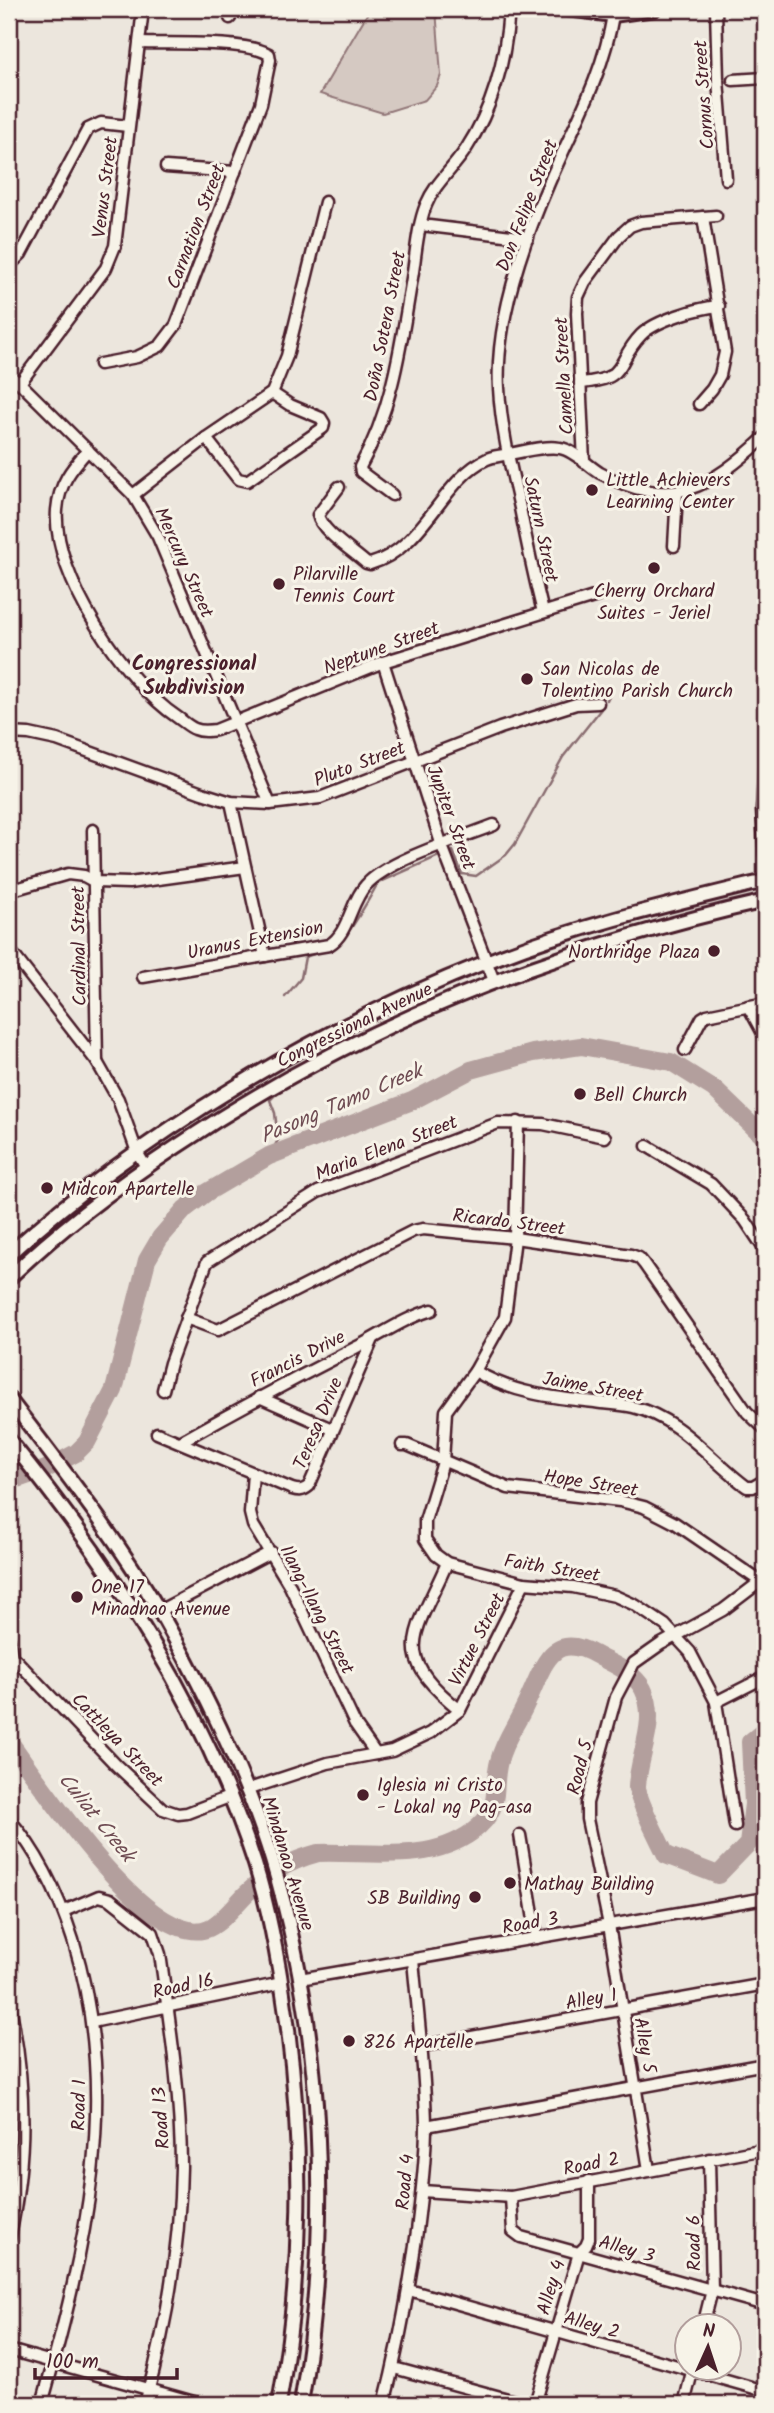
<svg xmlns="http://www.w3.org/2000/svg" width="774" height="2413" font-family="Kalam,sans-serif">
	<rect width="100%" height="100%" fill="#ece6dd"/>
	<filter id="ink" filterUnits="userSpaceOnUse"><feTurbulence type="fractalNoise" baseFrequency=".0143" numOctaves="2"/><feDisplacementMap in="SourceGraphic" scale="14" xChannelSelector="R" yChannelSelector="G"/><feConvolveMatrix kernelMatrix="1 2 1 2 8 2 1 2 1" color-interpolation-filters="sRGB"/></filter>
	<g filter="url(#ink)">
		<polygon fill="#d5c9c2" stroke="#907476" stroke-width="2" points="370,9 436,9 441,75 437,86 425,100 383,113 320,94"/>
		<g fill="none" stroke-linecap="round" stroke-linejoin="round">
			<g stroke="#896c6f" stroke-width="2.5">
				<polyline points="607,700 612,689"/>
				<polyline points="453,851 462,874 476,876 506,855 515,844 563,757 601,709"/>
				<path d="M338,944c8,-4 34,-50 40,-61l63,-28"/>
				<polyline points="285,997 301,978 305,957 325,950"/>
				<polyline points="269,1156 278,1140 275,1113 270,1100 281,1089"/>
			</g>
			<g stroke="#b39f9d" stroke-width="18">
				<polyline points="9,1482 46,1469 76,1453 87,1442 114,1390 147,1260 160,1238 185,1209 206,1193 269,1156 412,1101 471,1070 533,1053 581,1046 671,1062 714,1089 765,1138"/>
				<path d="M9,1741c30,40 142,213 200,187 15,-7 27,-25 39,-36 20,-19 44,-32 70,-39 51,-2 110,11 154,-21 32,-24 19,-40 27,-71 5,-21 18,-37 27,-57 17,-34 23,-76 70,-49 16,9 38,17 47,34 16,32 -5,66 -6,98 0,12 23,55 29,68l52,20 30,-31 5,-40 -3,-62 15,-12"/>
			</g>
			<defs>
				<g id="minor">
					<polyline points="716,9 718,80 726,179"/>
					<polyline points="230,18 232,9"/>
					<polyline points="733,80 765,78"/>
					<polyline points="166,167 235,172"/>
					<polyline points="421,225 528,238"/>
					<polyline points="9,266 21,254 88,129 101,123 128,126"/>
					<path d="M100,364l37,-7 23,-11 16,-21 85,-221 9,-44 -1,-6c-25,-14 -98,-10 -128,-11"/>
					<polyline points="9,376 20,383 133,495 158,537 270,804"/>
					<polyline points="20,383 106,268 115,246 143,9"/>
					<path d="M580,383c50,-4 34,-20 61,-48 15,-15 57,-27 78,-29"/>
					<polyline points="699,404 712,389 720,375 725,352 703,217"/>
					<polyline points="206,438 238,479 247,481 323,428 324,423 321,418 290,405 272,393"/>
					<path d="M88,450c-17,19 -29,34 -31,60 -5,66 68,172 120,207 6,4 12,10 18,12 7,3 14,2 21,1l167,-68 214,-66"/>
					<polyline points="584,462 577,313 578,297 585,282 619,236 630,226 641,222 716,216"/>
					<path d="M339,487l-21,28c3,16 35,36 48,48l4,1c55,-16 72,-85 117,-105 6,-3 14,-3 21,-5 15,-2 36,-9 52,-6 14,2 28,18 40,25 72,39 110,15 165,-36"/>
					<polyline points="133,495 206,438 272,393 287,356 325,202"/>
					<path d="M392,495l-31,-23 -1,-5c33,-59 41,-123 52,-189 4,-23 5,-51 14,-73 9,-22 27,-36 40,-56 28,-43 40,-89 43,-140"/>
					<polyline points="674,546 677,493"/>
					<path d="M543,612c-9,-35 -16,-69 -23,-104 -9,-39 -19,-80 -21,-120 -4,-67 24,-145 50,-205 24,-56 54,-107 64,-168"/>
					<polyline points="383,662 442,846 494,981"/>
					<polyline points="9,733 29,734 57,740 202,793 231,802 270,804 320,798 500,728 576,704 598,703"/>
					<polyline points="765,757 762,811 765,855"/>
					<polyline points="231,802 265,956"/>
					<polyline points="93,830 97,1062"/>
					<polyline points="9,891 68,874 84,876 95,882 129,883 245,867"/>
					<polyline points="9,949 97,1062 118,1099 137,1152 146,1167"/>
					<path d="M143,977l186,-32c20,-12 21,-43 37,-60 22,-25 95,-47 128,-60"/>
					<polyline points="748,1006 765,1037"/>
					<polyline points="685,1050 702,1018 707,1015 765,1003"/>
					<polyline points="518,1122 515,1238 505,1317 475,1371 446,1411 443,1462 425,1521 425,1539 436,1555 447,1563 524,1583 573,1587 615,1596 635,1605 665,1625 690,1652 716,1702 735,1826"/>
					<polyline points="647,1146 711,1184 745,1220 765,1250"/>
					<polyline points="186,1318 218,1330 413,1231 423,1229 515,1238 631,1255 639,1258 644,1264 747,1412 765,1429"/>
					<path d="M475,1371c36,22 79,27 120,31 12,2 26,2 38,5 47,11 77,53 114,80h6l12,-7"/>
					<polyline points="163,1390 170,1363 207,1262 318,1192 498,1123 543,1124 605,1137"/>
					<polyline points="259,1397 332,1429"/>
					<path d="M157,1433l135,56c7,2 11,2 17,-3l64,-147"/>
					<path d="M180,1442c58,-33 116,-64 175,-94 26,-13 49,-30 77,-38"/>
					<polyline points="402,1445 407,1445 508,1488 620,1501 644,1507 675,1523 761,1582"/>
					<polyline points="253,1473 250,1513 253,1525 290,1586 355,1724 376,1754"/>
					<path d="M447,1563c-32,73 -58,90 13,147"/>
					<polyline points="159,1611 271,1552"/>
					<polyline points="9,1639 12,1658 16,1660 116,1765 163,1809 178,1814 187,1813 229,1797"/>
					<polyline points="716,1702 765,1677"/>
					<polyline points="246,1790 328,1763 392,1751 430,1733 460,1710 524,1583"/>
					<path d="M9,1819c31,35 50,77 64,121 49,158 12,310 -31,464"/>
					<polyline points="520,1835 537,1938"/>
					<path d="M64,1911l35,-15 11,3 43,34 7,21c10,70 21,142 21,213 -1,79 -15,161 -36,237"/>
					<polyline points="300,1979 765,1898"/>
					<path d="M9,2001c18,86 18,155 0,240"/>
					<polyline points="92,2022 282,1983"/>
					<polyline points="422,2046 765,1984"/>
					<polyline points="426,2126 765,2064"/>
					<polyline points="649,2170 609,1925 587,1819 587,1803 616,1697 634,1663 661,1644 723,1610 765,1578"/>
					<polyline points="422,2191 511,2197 765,2149"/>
					<polyline points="511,2197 513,2231 521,2237 765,2305"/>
					<polyline points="409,2290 765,2391"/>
					<polyline points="703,2326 712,2290 709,2159"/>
					<polyline points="9,2350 201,2404"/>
					<polyline points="394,2368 526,2404"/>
					<path d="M384,2404c15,-57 25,-114 33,-173 4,-35 9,-70 9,-106 -1,-55 -8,-110 -13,-165"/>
					<polyline points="535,2404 579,2253 586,2246 589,2239 589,2181"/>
					<polyline points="684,2404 693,2368"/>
				</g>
				<g id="major">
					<polyline points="568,9 613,15 654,9"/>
					<path d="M9,1254c133,-121 310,-226 477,-292 90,-36 185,-58 279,-81"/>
					<path d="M9,1278c51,-49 108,-92 167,-131 184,-124 374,-197 589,-246"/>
					<path d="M9,1399c53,69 107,138 151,213 44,78 86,162 112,248 52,175 60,365 29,544"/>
					<path d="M9,1440c103,126 195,267 246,424 15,48 24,100 31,150 18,133 17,258 -7,390"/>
				</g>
			</defs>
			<use href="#minor" stroke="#4a1f2b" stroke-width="15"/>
			<use href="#major" stroke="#4a1f2b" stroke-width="18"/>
			<use href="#minor" stroke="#f7f3e8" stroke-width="10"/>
			<use href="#major" stroke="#f7f3e8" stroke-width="12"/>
		</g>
	</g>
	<g fill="#4a1f2b" stroke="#f7f3e8" stroke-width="2.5">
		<circle cx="592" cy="490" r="7"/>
		<circle cx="654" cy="568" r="7"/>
		<circle cx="279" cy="584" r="7"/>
		<circle cx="527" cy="679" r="7"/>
		<circle cx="714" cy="951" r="7"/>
		<circle cx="580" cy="1094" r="7"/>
		<circle cx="47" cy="1188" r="7"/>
		<circle cx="77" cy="1597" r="7"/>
		<circle cx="363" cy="1795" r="7"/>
		<circle cx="510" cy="1883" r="7"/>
		<circle cx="475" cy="1897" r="7"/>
		<circle cx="349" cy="2041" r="7"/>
	</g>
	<g text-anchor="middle" stroke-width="6" stroke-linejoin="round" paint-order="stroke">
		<g font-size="19" fill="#4a1f2b" stroke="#f7f3e8">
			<text transform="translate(703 95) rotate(-94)" y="7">Cornus Street</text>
			<text transform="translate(104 187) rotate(-83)" y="7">Venus Street</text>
			<text transform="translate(526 205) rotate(-69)" y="7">Don Felipe Street</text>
			<text transform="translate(195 226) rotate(-69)" y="7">Carnation Street</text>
			<text transform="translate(384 326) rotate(-79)" y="7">Doña Sotera Street</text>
			<text transform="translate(563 376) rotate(-93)" y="7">Camella Street</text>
			<text transform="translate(542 529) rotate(78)" y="7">Saturn Street</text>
			<text transform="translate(185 562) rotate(66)" y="7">Mercury Street</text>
			<text transform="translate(381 647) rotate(-20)" y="7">Neptune Street</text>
			<text transform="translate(359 763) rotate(-21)" y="7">Pluto Street</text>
			<text transform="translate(452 817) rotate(70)" y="7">Jupiter Street</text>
			<text transform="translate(255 939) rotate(-11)" y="7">Uranus Extension</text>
			<text transform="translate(78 946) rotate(-91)" y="7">Cardinal Street</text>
			<text transform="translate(354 1024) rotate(-26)" y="7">Congressional Avenue</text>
			<text transform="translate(386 1147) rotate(-21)" y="7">Maria Elena Street</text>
			<text transform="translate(509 1221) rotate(7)" y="7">Ricardo Street</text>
			<text transform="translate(297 1358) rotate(-27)" y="7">Francis Drive</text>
			<text transform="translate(593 1386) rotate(10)" y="7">Jaime Street</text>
			<text transform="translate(317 1423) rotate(-67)" y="7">Teresa Drive</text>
			<text transform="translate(591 1482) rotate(9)" y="7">Hope Street</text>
			<text transform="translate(552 1567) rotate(9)" y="7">Faith Street</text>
			<text transform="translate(318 1609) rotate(63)" y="7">Ilang-Ilang Street</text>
			<text transform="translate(476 1639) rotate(-63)" y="7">Virtue Street</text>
			<text transform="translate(118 1739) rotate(46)" y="7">Cattleya Street</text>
			<text transform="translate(579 1767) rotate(-76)" y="7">Road 5</text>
			<text transform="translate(289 1863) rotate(73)" y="7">Mindanao Avenue</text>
			<text transform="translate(530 1922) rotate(-10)" y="7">Road 3</text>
			<text transform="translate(183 1985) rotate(-12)" y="7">Road 16</text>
			<text transform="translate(591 1998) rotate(-10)" y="7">Alley 1</text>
			<text transform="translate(646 2045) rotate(80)" y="7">Alley 5</text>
			<text transform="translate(78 2105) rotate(-89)" y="7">Road 1</text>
			<text transform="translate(160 2118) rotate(-94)" y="7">Road 13</text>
			<text transform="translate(591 2163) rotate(-11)" y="7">Road 2</text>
			<text transform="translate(404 2182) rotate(-85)" y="7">Road 4</text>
			<text transform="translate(693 2243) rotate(-91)" y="7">Road 6</text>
			<text transform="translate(627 2248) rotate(16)" y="7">Alley 3</text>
			<text transform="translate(550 2287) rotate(-73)" y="7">Alley 4</text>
			<text transform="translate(592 2324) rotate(16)" y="7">Alley 2</text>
		</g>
		<g font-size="19" fill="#4a1f2b" stroke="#f7f3e8" text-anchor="start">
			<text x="606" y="486">Little Achievers<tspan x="606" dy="22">Learning Center</tspan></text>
			<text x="293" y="580">Pilarville<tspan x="293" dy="22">Tennis Court</tspan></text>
			<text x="654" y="597" text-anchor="middle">Cherry Orchard<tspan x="654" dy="22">Suites - Jeriel</tspan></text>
			<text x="541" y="675">San Nicolas de<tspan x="541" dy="22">Tolentino Parish Church</tspan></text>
			<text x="700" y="958" text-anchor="end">Northridge Plaza</text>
			<text x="594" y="1101">Bell Church</text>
			<text x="61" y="1195">Midcon Apartelle</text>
			<text x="91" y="1593">One 17<tspan x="91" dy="22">Minadnao Avenue</tspan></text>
			<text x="377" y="1791">Iglesia ni Cristo<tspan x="377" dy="22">- Lokal ng Pag-asa</tspan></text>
			<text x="524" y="1890">Mathay Building</text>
			<text x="461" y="1904" text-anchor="end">SB Building</text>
			<text x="363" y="2048">826 Apartelle</text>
		</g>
		<g font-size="21" font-weight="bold" fill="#4a1f2b" stroke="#f7f3e8">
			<text x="194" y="670">Congressional<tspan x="194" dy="24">Subdivision</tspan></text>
		</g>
		<g font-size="21" font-style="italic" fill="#6f4c53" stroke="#f7f3e8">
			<text transform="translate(341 1103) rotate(-23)" y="7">Pasong Tamo Creek</text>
			<text transform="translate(97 1817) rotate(51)" y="7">Culiat Creek</text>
		</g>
	</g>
	<rect width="774" height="2413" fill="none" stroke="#f7f3e8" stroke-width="35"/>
	<rect x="18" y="18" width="739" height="2378" fill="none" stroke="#4a1f2b" stroke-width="2.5" filter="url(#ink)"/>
	<g transform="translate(708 2347) rotate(3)"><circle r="33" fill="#f7f3e8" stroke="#b29e9c" stroke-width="2"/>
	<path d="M0-5L12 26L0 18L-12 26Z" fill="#4a1f2b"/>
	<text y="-10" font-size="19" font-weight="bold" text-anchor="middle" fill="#4a1f2b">N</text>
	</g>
	<path d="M35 2368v10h142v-10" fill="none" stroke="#4a1f2b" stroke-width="3.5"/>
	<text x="46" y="2368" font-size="21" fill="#4a1f2b" stroke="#f7f3e8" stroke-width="5" paint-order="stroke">100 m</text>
</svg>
